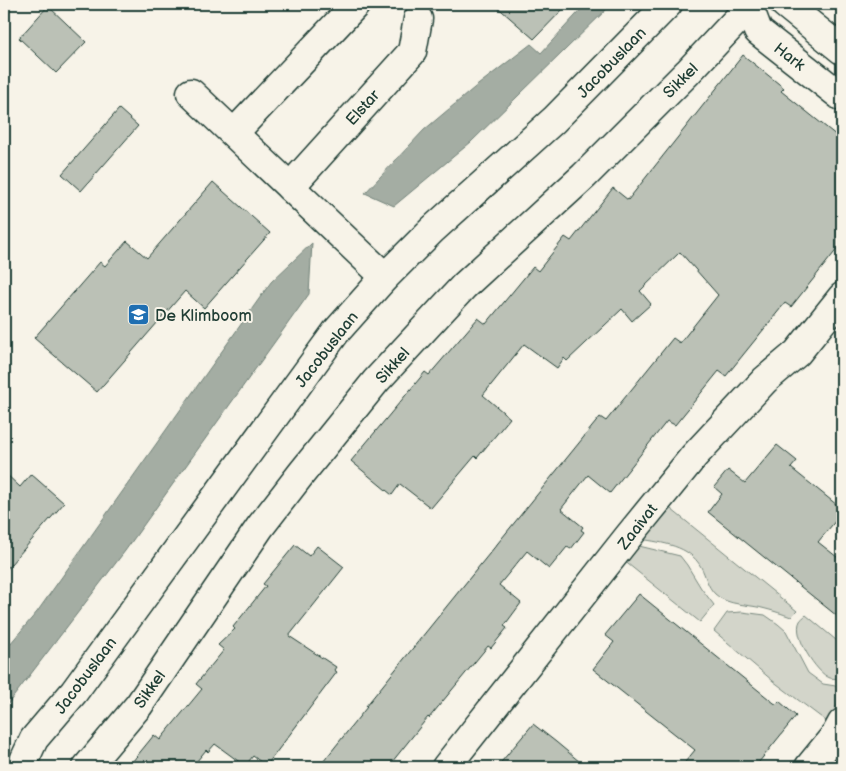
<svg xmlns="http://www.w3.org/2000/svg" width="846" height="771" font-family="'Balsamiq Sans',sans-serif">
	<rect width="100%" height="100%" fill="#f7f3e8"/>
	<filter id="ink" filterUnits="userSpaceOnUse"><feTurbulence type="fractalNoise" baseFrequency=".02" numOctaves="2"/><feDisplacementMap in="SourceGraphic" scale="10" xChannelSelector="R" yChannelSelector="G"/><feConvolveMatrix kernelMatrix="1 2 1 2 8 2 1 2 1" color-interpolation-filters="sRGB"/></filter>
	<g filter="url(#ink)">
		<g fill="#d3d5ca" stroke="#79897f">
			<path d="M666,505l131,106 -6,6c-8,-3 -17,-6 -25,-8 -16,-5 -39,-3 -51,-15 -8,-8 -9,-18 -14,-27 -12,-22 -39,-24 -60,-28z"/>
			<polygon points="635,545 680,556 687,565 701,588 714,605 700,622 623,560"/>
			<path d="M742,612l23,3 13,9 8,7 22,42 15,11 19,3c0,12 -8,25 -16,34l-53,-40 -59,-50 13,-18z"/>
			<path d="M806,615l36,30v34c-3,-1 -8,0 -12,-1 -14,-5 -38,-43 -30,-57 1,-2 4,-4 6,-6z"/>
		</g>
		<g fill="#a4ada3" stroke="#6f8077">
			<polygon points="586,4 612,4 471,142 394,206 365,193 424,130 474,88 531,44 541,53"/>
			<polygon points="312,243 309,294 125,551 4,709 4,651 37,612 271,282"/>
		</g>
		<g fill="#bbc1b6" stroke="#1f3d34">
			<polygon points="494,4 568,4 534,39"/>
			<polygon points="48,6 86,42 56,73 19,38"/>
			<polygon points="743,55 784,88 781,91 842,140 842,243 791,307 785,303 726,376 719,371 675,425 667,421 610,493 588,475 561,509 583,527 581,530 584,532 571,549 567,547 549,569 527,551 499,585 521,603 504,626 507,628 491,648 488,646 429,718 428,717 388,767 319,767 367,707 366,706 600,417 606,421 673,338 680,343 718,295 680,252 640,291 651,304 632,321 622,309 567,361 564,358 557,368 524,344 483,395 510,418 477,458 475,456 431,508 400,484 392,495 351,461 425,372 429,375 478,318 486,324 533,267 538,271 565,237 571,241 613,188 628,200"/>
			<polygon points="119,109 138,126 81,191 62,174"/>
			<polygon points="213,182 270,233 204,308 185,291 97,392 34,338 100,262 105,266 127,241 147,258"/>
			<polygon points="777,445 797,461 791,468 842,509 842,513 818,542 842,561 842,620 708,512 722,494 714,487 728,470 745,483"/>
			<polygon points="4,472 20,487 31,474 64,503 4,572"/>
			<polygon points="295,545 309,556 317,546 344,567 289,636 336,667 334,670 337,672 266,766 253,756 245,766 215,744 208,752 206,750 192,767 128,767 154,735 160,740 202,689 196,684 224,650 218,645 235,629 233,627 266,586 263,584"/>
			<polygon points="639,594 774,703 776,704 779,701 796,716 755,767 681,767 695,750 593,669 614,642 605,635"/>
			<polygon points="533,724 556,742 586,767 497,767"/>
		</g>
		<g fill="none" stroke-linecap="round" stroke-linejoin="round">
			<defs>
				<g id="minor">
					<polyline points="744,4 749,7 758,31 842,97"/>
					<polyline points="785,4 842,50"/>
					<polyline points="191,93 385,277"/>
					<polyline points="234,133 356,4"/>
					<polyline points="290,187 412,52 418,19"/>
					<polyline points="87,767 139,705 260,527 301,474 376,381 464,286 584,176 688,72 749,7"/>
					<polyline points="446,767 628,537 694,456 765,380 797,353 842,297"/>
					<polyline points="809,767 836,734 842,723"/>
				</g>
				<polyline id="major" points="21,767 34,739 74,692 336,332 385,277 432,230 554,120 668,4"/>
			</defs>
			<use href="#minor" stroke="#1f3d34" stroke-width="31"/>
			<use href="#major" stroke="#1f3d34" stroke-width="31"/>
			<use href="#minor" stroke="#f7f3e8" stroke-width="28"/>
			<use href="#major" stroke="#f7f3e8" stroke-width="28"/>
		</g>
	</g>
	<defs>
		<symbol id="school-square" viewBox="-11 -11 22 22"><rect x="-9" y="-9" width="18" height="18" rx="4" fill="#1f6fb2" stroke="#f7f3e8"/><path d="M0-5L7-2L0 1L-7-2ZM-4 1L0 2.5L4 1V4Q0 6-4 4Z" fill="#fff"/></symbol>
	</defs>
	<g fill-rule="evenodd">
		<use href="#school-square" x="126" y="302" width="25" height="25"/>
	</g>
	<g text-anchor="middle" stroke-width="4" stroke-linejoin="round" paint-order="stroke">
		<g font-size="16" fill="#1f3d34" stroke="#f7f3e8">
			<text transform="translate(790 56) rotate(38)" y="6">Hark</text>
			<text transform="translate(611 62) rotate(-46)" y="6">Jacobuslaan</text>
			<text transform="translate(680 80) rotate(-45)" y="6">Sikkel</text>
			<text transform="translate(362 107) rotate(-48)" y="6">Elstar</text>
			<text transform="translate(326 349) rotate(-52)" y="6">Jacobuslaan</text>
			<text transform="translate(392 365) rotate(-48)" y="6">Sikkel</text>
			<text transform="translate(637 526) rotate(-52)" y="6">Zaaivat</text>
			<text transform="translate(85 675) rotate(-53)" y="6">Jacobuslaan</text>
			<text transform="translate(149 689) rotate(-55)" y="6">Sikkel</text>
		</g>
		<g font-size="16" fill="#1f3d34" stroke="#f7f3e8" text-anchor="start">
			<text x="155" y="321">De Klimboom</text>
		</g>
	</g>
	<rect width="846" height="771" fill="none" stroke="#f7f3e8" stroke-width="20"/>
	<rect x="10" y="10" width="826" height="751" fill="none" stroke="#1f3d34" stroke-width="2" filter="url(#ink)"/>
</svg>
